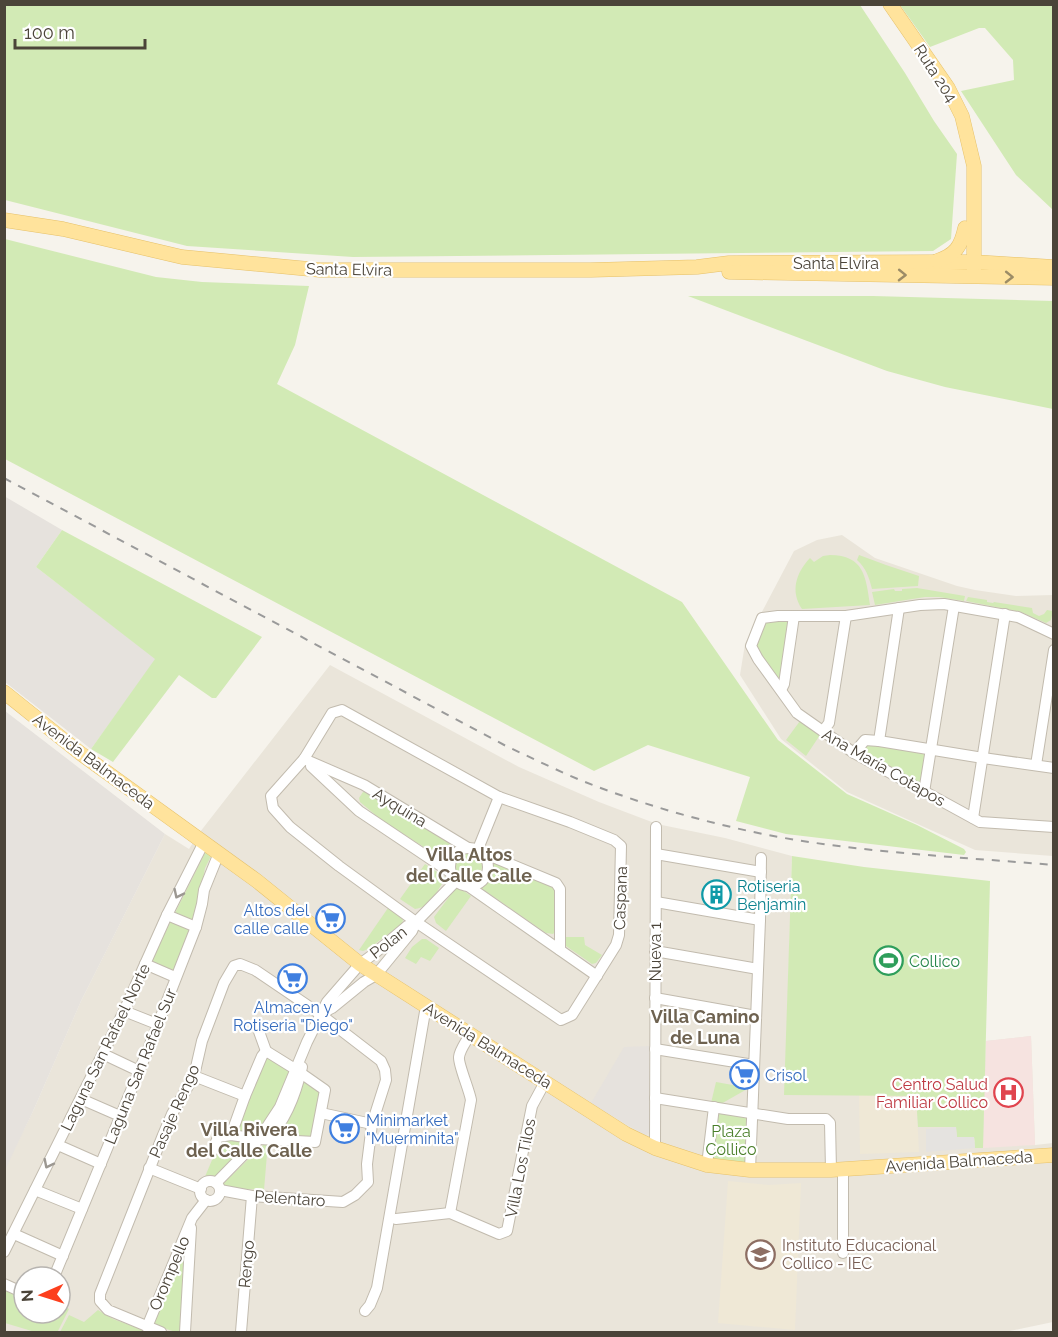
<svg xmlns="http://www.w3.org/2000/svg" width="1058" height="1337" font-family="Raleway,sans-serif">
	<rect width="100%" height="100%" fill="#f6f3ec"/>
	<g fill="#eae5da" fill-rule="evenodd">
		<polygon points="842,535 875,558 957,586 975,590 1016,596 1053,595 1053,856 975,850 847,792 781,739 740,675 745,644 794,551 817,540"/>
		<path d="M330,665l189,102 80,35 58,22 68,14 67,18 -7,239h131l66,53 4,-107 45,-5 4,109 18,-2v179l-48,10h-1000l-1,-162 30,-61 47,-108 84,-167 24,15 11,-17zM24,1277h36v36h-36z"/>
	</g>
	<g fill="#e6e2dd">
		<polygon points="4,496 62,530 36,567 156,659 91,749 5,682"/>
		<polygon points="5,711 165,834 81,1001 34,1109 5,1170"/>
		<polygon points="650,1046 649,1133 645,1135 591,1103 624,1047"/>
	</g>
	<g fill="#efe8d6">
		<polygon points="859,1095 916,1095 919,1152 860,1154"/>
		<polygon points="728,1181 769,1185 801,1183 795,1330 718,1323"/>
	</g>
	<polygon fill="#f6e3e0" points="1031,1036 1035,1145 983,1148 986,1041"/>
	<g fill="#d2eab5">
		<polygon points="4,5 860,5 905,73 934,121 957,154 951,239 933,251 353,257 187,246 5,200"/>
		<polygon points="900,5 1053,5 1053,210 1016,175 961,91 1014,80 1013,60 985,28 979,28 930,47"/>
		<polygon points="5,239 156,277 202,282 309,286 295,345 277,384 682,602 778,740 847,794 917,825 964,849 966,852 964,855 786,834 736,821 750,777 648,745 594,771 5,459"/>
		<polygon points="688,296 873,296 1053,301 1053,409 945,387 887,371"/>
		<polygon points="62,530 262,637 216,698 212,698 179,675 113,762 91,749 155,659 36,567"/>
		<path d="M830,555c34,0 36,22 40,50l-68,4c-12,-18 -6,-36 8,-51l4,4 9,-6z"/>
		<path d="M859,555l27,10 33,11 -1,10 -46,3c-3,-12 -6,-21 -15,-29z"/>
		<polygon points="917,588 965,596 964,601 939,597 925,597 875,605 872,592 894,589 895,591 902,591 902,589"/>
		<polygon points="968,597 987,600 987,602 993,603 994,602 1032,608 1033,613 1039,616 1044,614 1047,610 1053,611 1051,620 1046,623 1021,612 966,601"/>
		<polygon points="768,621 790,622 781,684 756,648 763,624"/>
		<polygon points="800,721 820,735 806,756 786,740"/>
		<polygon points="868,744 928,752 923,786 863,755 863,749"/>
		<polygon points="363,792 369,792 451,843 441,856 436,855 379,818 360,802 359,798"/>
		<polygon points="207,849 212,854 205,868 199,903 174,970 170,971 154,964 152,959"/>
		<circle cx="468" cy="866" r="14"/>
		<polygon points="792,856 864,867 990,881 983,1148 975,1148 974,1137 957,1138 956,1127 918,1127 916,1096 784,1095"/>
		<path d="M493,860l63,23 1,47 -4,4 -7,-1 -65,-45 -2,-3c11,-8 8,-16 14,-25z"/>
		<path d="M425,864l21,14c-8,11 -16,30 -31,31l-15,-10z"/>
		<polygon points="455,889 461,889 471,896 446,931 436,923 434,917"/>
		<polygon points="388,908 402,918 403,920 402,924 368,949 363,951 359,950"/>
		<polygon points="566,937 584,937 585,945 602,955 596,963 592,964 566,946"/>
		<polygon points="422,939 426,939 439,948 430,961 421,957 416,964 405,958 412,947"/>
		<polygon points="268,1055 291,1071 281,1099 258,1135 234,1133"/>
		<polygon points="301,1080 320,1091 312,1139 274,1136"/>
		<polygon points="716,1082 749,1088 719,1105 711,1103"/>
		<polygon points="719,1111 750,1117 748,1163 713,1164 711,1145"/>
		<polygon points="222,1138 245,1141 248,1145 215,1179 204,1179 220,1141"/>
		<polygon points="268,1142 264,1190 225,1188 222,1185 263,1145"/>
		<polygon points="186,1246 183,1330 176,1332 153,1325"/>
		<polygon points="4,1290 24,1299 24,1313 60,1313 60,1303 69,1309 58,1331 35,1332 5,1323"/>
		<polygon points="98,1310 113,1319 149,1332 60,1332 69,1315 84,1322"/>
	</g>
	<polygon fill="#e5e3e0" points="956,1127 957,1137 974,1137 975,1148 926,1152 926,1129"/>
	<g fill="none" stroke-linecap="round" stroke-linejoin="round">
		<defs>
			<g id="minor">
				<polyline points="1054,634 1018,617 944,604 920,605 846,616 778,616 762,618 751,646 758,659 797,713 854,753 980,822 1054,827"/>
				<polyline points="781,690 784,684 794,616"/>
				<polygon points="342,710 499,797 570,822 614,840 621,846 619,935 616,945 572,1015 561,1020 416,922 339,866 290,827 273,808 271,796 304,759 332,713"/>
				<polyline points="823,731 829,723 846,616"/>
				<polyline points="879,741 899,608"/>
				<polyline points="854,753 865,740 879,741 983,758 1054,768"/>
				<polyline points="304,759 364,785 468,848"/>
				<polyline points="1036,765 1054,650"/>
				<polyline points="311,766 359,811 450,872"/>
				<polyline points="924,792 954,606"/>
				<polyline points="973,818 1005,614"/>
				<circle cx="469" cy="867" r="19"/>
				<polyline points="478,849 499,797"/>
				<polyline points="483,853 556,883 560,889 560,950"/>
				<polyline points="656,854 761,872"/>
				<polyline points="468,886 597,976"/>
				<polyline points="656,902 760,920"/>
				<polyline points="167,915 196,927"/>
				<polyline points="655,951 758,969"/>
				<polyline points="145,964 175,977"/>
				<polyline points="655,998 756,1016"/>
				<polyline points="124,1011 157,1024"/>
				<polyline points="320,1014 332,1008 364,982 376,975 412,931 416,922 456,881"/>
				<polyline points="257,1026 266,1051"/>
				<polyline points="655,1049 754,1065"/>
				<polyline points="103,1054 139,1071"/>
				<polyline points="194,1076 245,1096"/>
				<polyline points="655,1098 788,1119 826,1119 830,1123 831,1170"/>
				<polyline points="81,1099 120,1116"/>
				<polyline points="321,1113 372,1124"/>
				<path d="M268,1139c18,-19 28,-45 34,-72"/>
				<polyline points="58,1145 101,1164"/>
				<polyline points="655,1148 656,827"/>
				<polyline points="212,1152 218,1137 231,1135 259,1139 315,1142 325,1090 295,1069 266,1051 262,1056 245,1096 231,1135"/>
				<polyline points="707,1165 714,1107"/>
				<polyline points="149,1168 201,1189"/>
				<polyline points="843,1169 843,1253"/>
				<polyline points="750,1170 760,920 761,858"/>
				<circle cx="210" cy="1191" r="10"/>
				<polyline points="216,1183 259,1139 280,1107 307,1042 327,1002 360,964 375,953 407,926 416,922"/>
				<polyline points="35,1190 82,1209"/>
				<path d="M450,1213l21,-113c-2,-11 -13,-36 -12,-43 1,-8 8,-16 11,-23"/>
				<polyline points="396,1219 450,1213 499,1234 507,1231 532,1106 545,1082"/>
				<polyline points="14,1234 63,1256"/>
				<polyline points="4,1252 124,1011 167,915 204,842"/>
				<polyline points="54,1277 149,1047 196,927 202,904 204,890 219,853"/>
				<polyline points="4,1284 24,1293"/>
				<polyline points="365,1311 370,1305 377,1288 426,1006"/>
				<polyline points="147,1327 192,1218 206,1200"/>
				<polyline points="161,1332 108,1310 100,1301 100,1294 163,1135 172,1114 194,1076 202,1041 224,983 234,966 240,964 255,970 320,1014 381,1061 385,1070 386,1080 372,1124 367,1164 368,1182 355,1195 343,1202 252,1196 220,1190"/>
				<polyline points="185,1332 191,1228"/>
				<polyline points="241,1332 252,1196"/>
			</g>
			<g id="major">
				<polyline points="890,4 948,88 962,116 974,166 974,271"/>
				<polyline points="4,220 63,229 182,257 320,270 591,270 697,267 729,263 937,262 974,262 1054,267"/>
				<path d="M937,261c18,-6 24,-14 28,-33"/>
				<polyline points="729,272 1054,278"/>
				<polyline points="4,692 80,753 257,881 360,964 626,1134 655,1148 707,1165 750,1170 831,1170 1054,1155"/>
			</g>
		</defs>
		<use href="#minor" stroke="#c2bbae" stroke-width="12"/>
		<use href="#major" stroke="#e6c16a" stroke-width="15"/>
		<use href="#minor" stroke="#fff" stroke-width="10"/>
		<use href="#major" stroke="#ffe39c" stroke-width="14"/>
		<path stroke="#9a9a9a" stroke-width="2" stroke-dasharray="8 8" stroke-linecap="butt" d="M4,478l502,268c26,12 52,25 79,36 69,27 150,49 224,60 81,12 163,16 245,23"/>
	</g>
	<defs><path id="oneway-chevron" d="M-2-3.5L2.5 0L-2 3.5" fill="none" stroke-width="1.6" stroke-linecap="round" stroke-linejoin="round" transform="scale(1.5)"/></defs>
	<g stroke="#9c8c66">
		<use href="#oneway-chevron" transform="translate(902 275) rotate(1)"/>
		<use href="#oneway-chevron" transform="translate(1009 277) rotate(1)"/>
	</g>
	<g stroke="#9c9892">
		<use href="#oneway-chevron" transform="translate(178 894) rotate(116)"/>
		<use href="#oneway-chevron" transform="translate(48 1164) rotate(117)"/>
	</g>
	<defs>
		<symbol id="building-ring" viewBox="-11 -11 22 22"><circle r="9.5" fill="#fff" stroke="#0f9aa8" stroke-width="1.5"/><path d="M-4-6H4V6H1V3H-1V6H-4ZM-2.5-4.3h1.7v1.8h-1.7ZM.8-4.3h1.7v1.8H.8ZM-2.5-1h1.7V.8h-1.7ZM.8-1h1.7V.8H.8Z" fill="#0f9aa8"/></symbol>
		<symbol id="supermarket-ring" viewBox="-11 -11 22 22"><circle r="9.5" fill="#fff" stroke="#3f7fe0" stroke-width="1.5"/><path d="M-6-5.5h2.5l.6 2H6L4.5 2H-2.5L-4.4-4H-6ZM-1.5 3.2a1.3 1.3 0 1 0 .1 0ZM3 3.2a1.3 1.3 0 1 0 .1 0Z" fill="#3f7fe0"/></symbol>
		<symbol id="stadium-ring" viewBox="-11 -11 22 22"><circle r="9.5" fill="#fff" stroke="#2e9e5b" stroke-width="1.5"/><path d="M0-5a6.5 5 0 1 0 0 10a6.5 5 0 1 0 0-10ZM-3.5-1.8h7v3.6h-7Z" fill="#2e9e5b"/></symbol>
		<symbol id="hospital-ring" viewBox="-11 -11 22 22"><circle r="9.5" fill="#fff" stroke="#e0444e" stroke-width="1.5"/><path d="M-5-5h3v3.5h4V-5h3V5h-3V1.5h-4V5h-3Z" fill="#e0444e"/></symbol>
		<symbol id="school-ring" viewBox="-11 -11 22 22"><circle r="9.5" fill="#fff" stroke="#8d6e63" stroke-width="1.5"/><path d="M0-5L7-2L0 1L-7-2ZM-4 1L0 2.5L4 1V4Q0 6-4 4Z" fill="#8d6e63"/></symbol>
	</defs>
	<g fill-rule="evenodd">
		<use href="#building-ring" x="700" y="878" width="33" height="33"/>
		<use href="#supermarket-ring" x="314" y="902" width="33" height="33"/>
		<use href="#stadium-ring" x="872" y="944" width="33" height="33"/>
		<use href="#supermarket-ring" x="276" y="962" width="33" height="33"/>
		<use href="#supermarket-ring" x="728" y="1058" width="33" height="33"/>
		<use href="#hospital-ring" x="992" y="1076" width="33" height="33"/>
		<use href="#supermarket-ring" x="328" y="1112" width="33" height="33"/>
		<use href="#school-ring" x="744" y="1238" width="33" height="33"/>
	</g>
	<g text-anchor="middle" stroke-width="4.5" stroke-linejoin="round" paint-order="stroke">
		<g font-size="16" fill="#4b4439" stroke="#fff">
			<text transform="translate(936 73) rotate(57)" y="6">Ruta 204</text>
			<text x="836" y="269">Santa Elvira</text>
			<text transform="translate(349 269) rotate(1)" y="6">Santa Elvira</text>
			<text transform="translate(94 761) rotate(37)" y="6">Avenida Balmaceda</text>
			<text transform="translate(884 767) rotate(30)" y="6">Ana María Cotapos</text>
			<text transform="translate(400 807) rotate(31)" y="6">Ayquina</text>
			<text transform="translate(620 898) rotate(-88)" y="6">Caspana</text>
			<text transform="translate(388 942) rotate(-38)" y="6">Polan</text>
			<text transform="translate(655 952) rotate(-90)" y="6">Nueva 1</text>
			<text transform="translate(488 1045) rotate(32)" y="6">Avenida Balmaceda</text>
			<text transform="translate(105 1047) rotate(-64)" y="6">Laguna San Rafael Norte</text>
			<text transform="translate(140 1066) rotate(-68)" y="6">Laguna San Rafael Sur</text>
			<text transform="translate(174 1111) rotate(-66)" y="6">Pasaje Rengo</text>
			<text transform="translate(959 1161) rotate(-4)" y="6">Avenida Balmaceda</text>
			<text transform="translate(520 1168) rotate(-79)" y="6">Villa Los Tilos</text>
			<text transform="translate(290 1198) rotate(4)" y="6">Pelentaro</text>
			<text transform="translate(246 1264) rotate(-85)" y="6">Rengo</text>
			<text transform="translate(169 1273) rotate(-67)" y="6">Orompello</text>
		</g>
		<g font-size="16" fill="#0d838f" stroke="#fff" text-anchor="start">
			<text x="737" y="892">Rotiseria<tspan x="737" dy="18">Benjamin</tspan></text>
		</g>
		<g font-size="16" fill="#366cbe" stroke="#fff" text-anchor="start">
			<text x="309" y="916" text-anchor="end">Altos del<tspan x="309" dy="18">calle calle</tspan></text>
			<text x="293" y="1013" text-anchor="middle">Almacen y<tspan x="293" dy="18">Rotiseria "Diego"</tspan></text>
			<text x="765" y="1081">Crisol</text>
			<text x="366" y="1126">Minimarket<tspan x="366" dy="18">"Muerminita"</tspan></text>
		</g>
		<g font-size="16" fill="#27864d" stroke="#fff" text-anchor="start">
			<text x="909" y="967">Collico</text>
		</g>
		<g font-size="16" fill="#be3a42" stroke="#fff" text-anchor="end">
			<text x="988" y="1090">Centro Salud<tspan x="988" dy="18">Familiar Collico</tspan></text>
		</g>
		<g font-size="16" fill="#4a7f2a" stroke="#fff">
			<text x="731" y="1137">Plaza<tspan x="731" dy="18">Collico</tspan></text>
		</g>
		<g font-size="16" fill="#785e54" stroke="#fff" text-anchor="start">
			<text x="782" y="1251">Instituto Educacional<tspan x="782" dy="18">Collico - IEC</tspan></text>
		</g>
		<g font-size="18" font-weight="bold" fill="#6e6250" stroke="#fff">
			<text x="469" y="861">Villa Altos<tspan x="469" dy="21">del Calle Calle</tspan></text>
			<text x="705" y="1023">Villa Camino<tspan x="705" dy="21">de Luna</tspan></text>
			<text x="249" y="1136">Villa Rivera<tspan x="249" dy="21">del Calle Calle</tspan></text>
		</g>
	</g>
	<rect width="1058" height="1337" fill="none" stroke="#4b4439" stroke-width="12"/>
	<g transform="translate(42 1295) rotate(267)"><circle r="28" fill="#ffffff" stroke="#b7b4b0" stroke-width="1.5"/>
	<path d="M0-4.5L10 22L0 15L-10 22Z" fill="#fc3f1d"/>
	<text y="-9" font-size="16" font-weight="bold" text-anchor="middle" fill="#4b4439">N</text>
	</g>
	<path d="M15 39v9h130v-9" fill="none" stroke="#4b4439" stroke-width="3"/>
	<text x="24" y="39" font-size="18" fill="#4b4439" stroke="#ffffff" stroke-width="4.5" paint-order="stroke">100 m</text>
</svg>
